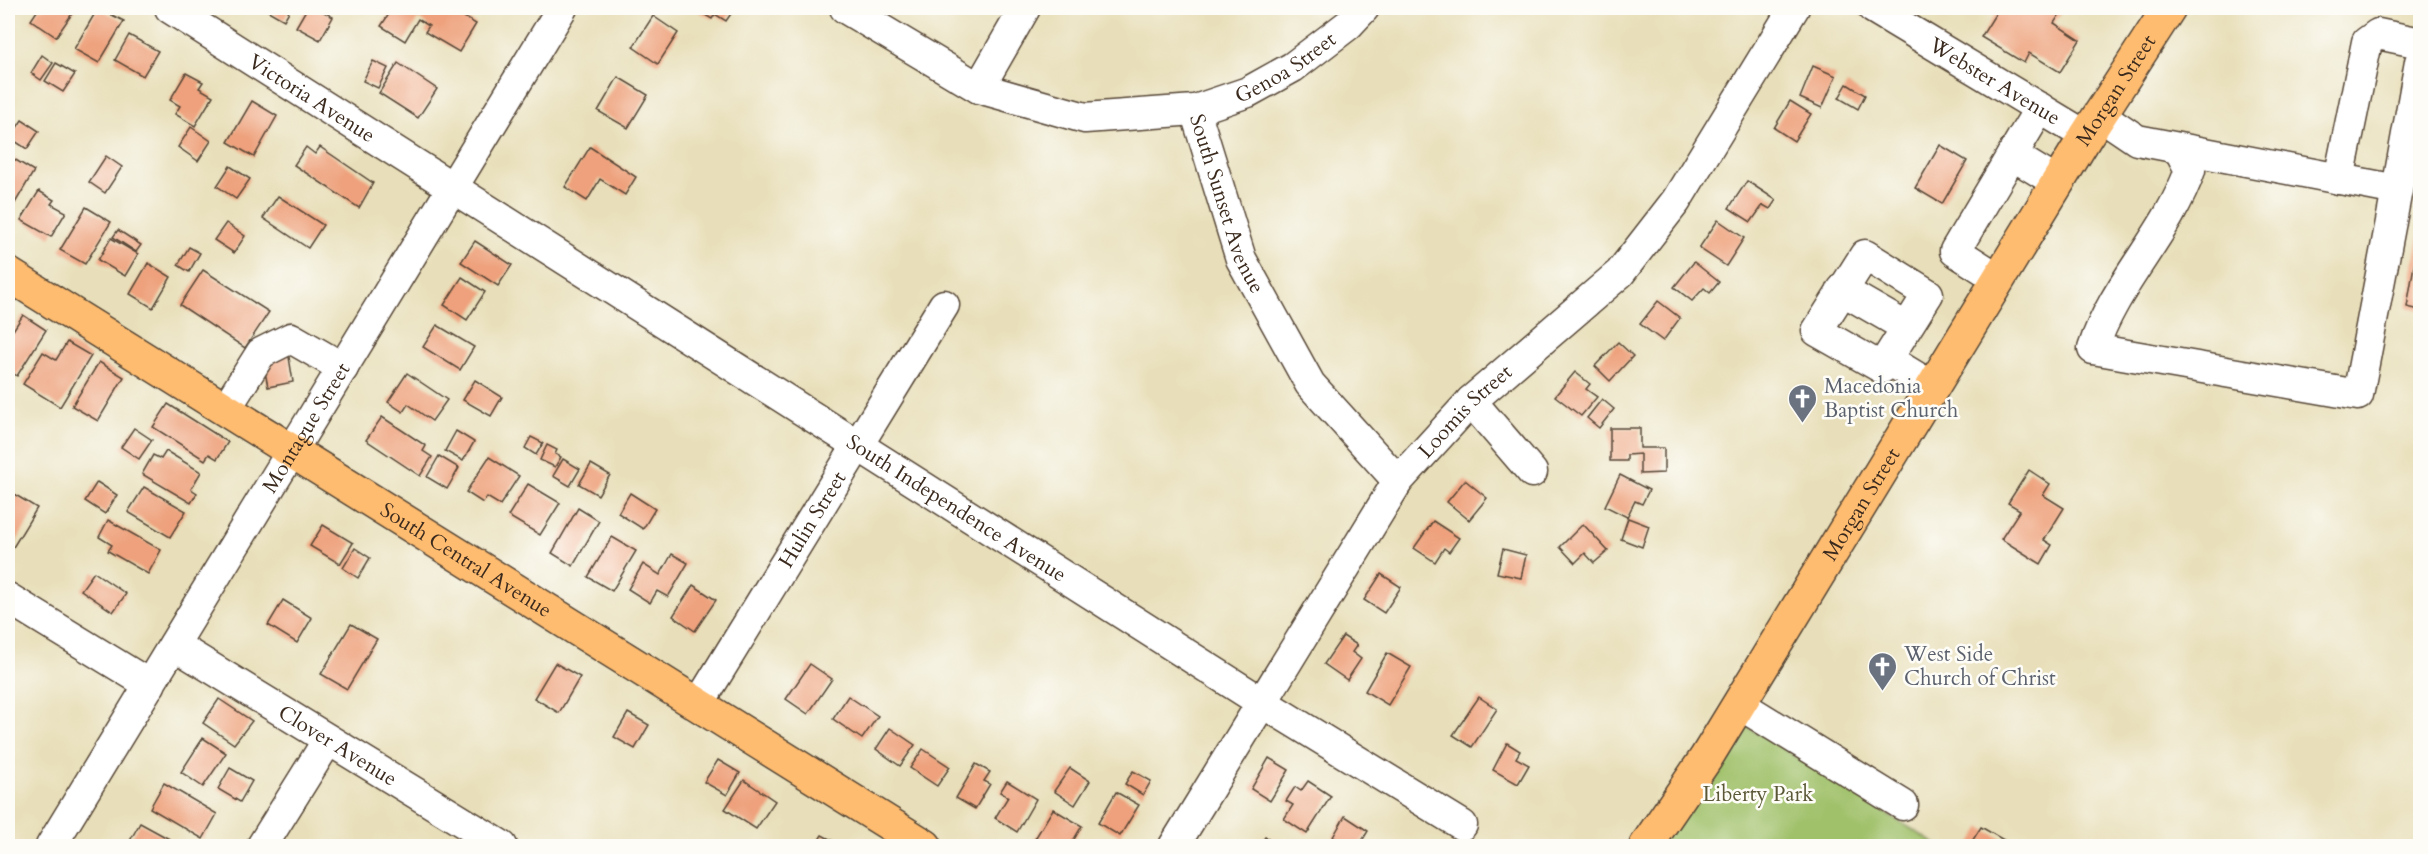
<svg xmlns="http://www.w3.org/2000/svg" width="2428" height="854" font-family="Cardo,serif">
	<rect width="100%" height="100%" fill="#fdfcf7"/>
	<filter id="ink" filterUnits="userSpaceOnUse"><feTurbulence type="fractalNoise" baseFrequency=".0167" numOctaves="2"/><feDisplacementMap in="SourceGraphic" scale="12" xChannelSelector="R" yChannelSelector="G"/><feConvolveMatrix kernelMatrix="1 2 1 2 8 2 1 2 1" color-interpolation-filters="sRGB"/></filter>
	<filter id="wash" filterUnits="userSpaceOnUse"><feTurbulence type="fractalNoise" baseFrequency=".008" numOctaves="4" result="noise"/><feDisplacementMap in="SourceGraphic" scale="24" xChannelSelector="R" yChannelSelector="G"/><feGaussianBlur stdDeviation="1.35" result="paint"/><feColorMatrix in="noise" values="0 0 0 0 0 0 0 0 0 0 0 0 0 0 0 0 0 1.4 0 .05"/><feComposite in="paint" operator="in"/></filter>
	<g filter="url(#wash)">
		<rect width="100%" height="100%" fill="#e8dfba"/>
		<polygon fill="#a0c16a" stroke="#6e7644" stroke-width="1.5" points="1743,724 1939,846 1659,846"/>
		<g id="blocks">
			<g fill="#eea17b">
				<polygon points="39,8 76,8 56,37 31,20"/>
				<polygon points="98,8 124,21 99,63 74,49"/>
				<polygon points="263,8 291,8 284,20"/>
				<polygon points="307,8 317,8 333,17 320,40 296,27"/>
				<polygon points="393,8 405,8 411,11 413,8 449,8 476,24 459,52 425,32 429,26 418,19 405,41 381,26"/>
				<polygon points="693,8 735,8 726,21 715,14 712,19"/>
				<polygon points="1999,8 2064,8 2054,23 2080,40 2060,72 2029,53 2024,63 1981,37"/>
				<polygon points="653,16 678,33 658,64 633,47"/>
				<polygon points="129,35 158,51 143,76 115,60"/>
				<polygon points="42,55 53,63 41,80 31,73"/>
				<polygon points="373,61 388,68 378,88 363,81"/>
				<polygon points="56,63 75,74 63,92 45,81"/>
				<polygon points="398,63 437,89 418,118 379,93"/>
				<polygon points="1813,66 1836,76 1822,108 1800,98"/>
				<polygon points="186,73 203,82 199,88 213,96 195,126 175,114 180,106 170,100"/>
				<polygon points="618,77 648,95 628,128 598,111"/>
				<polygon points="1847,84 1865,95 1858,109 1839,98"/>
				<polygon points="252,101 277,116 254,157 228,142"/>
				<polygon points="1790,101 1811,114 1794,141 1774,128"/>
				<polygon points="22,120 39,131 27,149 10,138"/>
				<polygon points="191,127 211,141 198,161 178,147"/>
				<polygon points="1940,145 1967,161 1942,204 1915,188"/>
				<polygon points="306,147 315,154 320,147 373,183 359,208 294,165"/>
				<polygon points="590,147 636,177 625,195 600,179 587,201 565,187"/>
				<polygon points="9,156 34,171 8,215 8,159"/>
				<polygon points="106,156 122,167 105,193 89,182"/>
				<polygon points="230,166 250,179 236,199 217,186"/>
				<polygon points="1747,181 1776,200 1770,209 1763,205 1751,222 1729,208"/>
				<polygon points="39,191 54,200 51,204 66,212 51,237 21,220"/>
				<polygon points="278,196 323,225 308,248 263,218"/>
				<polygon points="86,207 111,222 85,264 60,250"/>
				<polygon points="1718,220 1744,238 1726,266 1699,248"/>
				<polygon points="226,223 245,236 234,253 214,240"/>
				<polygon points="118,230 141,245 136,252 113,237"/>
				<polygon points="2419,236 2420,236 2420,310 2407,307"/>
				<polygon points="111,238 138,254 125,276 98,260"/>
				<polygon points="475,241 512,265 498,286 461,262"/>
				<polygon points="189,247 200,253 189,272 178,265"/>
				<polygon points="1694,262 1719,282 1710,293 1704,288 1692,301 1674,287"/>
				<polygon points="148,263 171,277 153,308 130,294"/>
				<polygon points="203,270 269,312 245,348 180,305"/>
				<polygon points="462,277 485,292 467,320 444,305"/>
				<polygon points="1658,301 1680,318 1663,341 1640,324"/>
				<polygon points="23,315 46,330 17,376 8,370 8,338"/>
				<polygon points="437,325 474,347 460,370 423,347"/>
				<polygon points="67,342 91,356 60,407 23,384 43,352 56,360"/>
				<polygon points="1618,342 1633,356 1610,381 1595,366"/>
				<polygon points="288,351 293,382 268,387 262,356"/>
				<polygon points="99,362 124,377 98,421 72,406"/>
				<polygon points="1575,372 1590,384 1586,389 1597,397 1581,416 1555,396"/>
				<polygon points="407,373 447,400 432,421 408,404 403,412 388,402"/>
				<polygon points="475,380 502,397 491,416 463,400"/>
				<polygon points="1602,399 1614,409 1599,428 1587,418"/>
				<polygon points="168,404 228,442 217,459 209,454 205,460 153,427"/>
				<polygon points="382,417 426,446 423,451 432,457 420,476 366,440"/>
				<polygon points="134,428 152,440 139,459 121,447"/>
				<polygon points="1610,428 1640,428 1640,448 1664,448 1664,473 1640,474 1640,454 1627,455 1627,461 1610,461"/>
				<polygon points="456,431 474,442 463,461 445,451"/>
				<polygon points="531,437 543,443 536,455 525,448"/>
				<polygon points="547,445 557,450 555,454 561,457 555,467 540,460"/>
				<polygon points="166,451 201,472 191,489 197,493 191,503 142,474 153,455 161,459"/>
				<polygon points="439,456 459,468 447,489 427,477"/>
				<polygon points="489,457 519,476 500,505 487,497 483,503 466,492"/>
				<polygon points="563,459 580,469 570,486 553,476"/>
				<polygon points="591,464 610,475 598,495 579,484"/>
				<polygon points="2029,470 2050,484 2043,495 2064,508 2044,540 2052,545 2041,564 2001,539 2020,510 2008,503"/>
				<polygon points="1620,475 1649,490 1642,504 1635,501 1627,517 1605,506"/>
				<polygon points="1465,480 1487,498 1469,520 1447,502"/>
				<polygon points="97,482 117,495 105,514 85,501"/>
				<polygon points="528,484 560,503 540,535 508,516"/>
				<polygon points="144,487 186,511 170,537 128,512"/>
				<polygon points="630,493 655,509 643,529 618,513"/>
				<polygon points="14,494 37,508 12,549 8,547 8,504"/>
				<polygon points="578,508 599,521 573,566 552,553"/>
				<polygon points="1628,518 1649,526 1642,547 1621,539"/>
				<polygon points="108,520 161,550 148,574 108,551 112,545 99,537"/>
				<polygon points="1433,521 1459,538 1449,552 1444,548 1435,562 1414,548"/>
				<polygon points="1583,524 1608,551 1594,563 1585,553 1575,563 1560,547"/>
				<polygon points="323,525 353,543 340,564 310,546"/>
				<polygon points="612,537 636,551 612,591 588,577"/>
				<polygon points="355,548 370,558 358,578 343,568"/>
				<polygon points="1503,549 1526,555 1521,578 1497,573"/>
				<polygon points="672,554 688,563 668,597 657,591 650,603 628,589 643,564 660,575"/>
				<polygon points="94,572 126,594 113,612 81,590"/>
				<polygon points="1381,574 1401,587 1384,613 1364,600"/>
				<polygon points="693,585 716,600 695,631 673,616"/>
				<polygon points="283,600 312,618 297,643 268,625"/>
				<polygon points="351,624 377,639 347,689 321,674"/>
				<polygon points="1343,636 1357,645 1352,652 1361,659 1347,680 1324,664"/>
				<polygon points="1387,653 1411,667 1388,705 1365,691"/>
				<polygon points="555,663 580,677 559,713 534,698"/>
				<polygon points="810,664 832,679 808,714 786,699"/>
				<polygon points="848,696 878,716 862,739 833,719"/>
				<polygon points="1479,697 1497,709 1472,747 1453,735"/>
				<polygon points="219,699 252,721 234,744 203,723"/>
				<polygon points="628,713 649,725 635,749 614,737"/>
				<polygon points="890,728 915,745 900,766 876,749"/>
				<polygon points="203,738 226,753 203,787 181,772"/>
				<polygon points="1507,743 1520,751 1516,758 1529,765 1518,784 1493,770"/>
				<polygon points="923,749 950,767 937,786 910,768"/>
				<polygon points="1269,758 1289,770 1270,801 1251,789"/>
				<polygon points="718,760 740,773 727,795 704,782"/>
				<polygon points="976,764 990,772 984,781 990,784 975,809 956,798"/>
				<polygon points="230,768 252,781 240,802 218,789"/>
				<polygon points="1070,768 1090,781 1075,805 1054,791"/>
				<polygon points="1133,771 1151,781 1143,795 1125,784"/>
				<polygon points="744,780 775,801 756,829 725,809"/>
				<polygon points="1007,781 1036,799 1017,832 995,818 1008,797 1000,792"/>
				<polygon points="1308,781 1331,796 1307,834 1284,819 1293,805 1286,801 1295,787 1301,791"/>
				<polygon points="164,783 217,814 203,839 150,808"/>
				<polygon points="1116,792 1139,805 1120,836 1098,823"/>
				<polygon points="1053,809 1082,826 1070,846 1056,845 1055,846 1040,846 1033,842"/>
				<polygon points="1345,816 1368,831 1359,846 1349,846 1333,837"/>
				<polygon points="140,823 182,846 127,846"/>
				<polygon points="1981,827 2014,846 1969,846"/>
				<polygon points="822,835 843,846 815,846"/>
				<polygon points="1265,837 1280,846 1259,846"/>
			</g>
		</g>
	</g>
	<g filter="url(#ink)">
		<use href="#blocks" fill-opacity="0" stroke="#554535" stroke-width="1.5"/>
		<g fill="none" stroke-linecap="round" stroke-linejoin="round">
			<defs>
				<g id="minor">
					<path id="s1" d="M170,8l1093,695 199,122"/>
					<path id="s2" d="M845,8l134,80 106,30 110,-8 53,-18 45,-25 55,-42 16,-17"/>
					<path id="s3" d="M1873,8l213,128"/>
					<polyline points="979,88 1025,8"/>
					<path id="s4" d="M1195,110l46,149 69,125 88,97"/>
					<polyline points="2100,115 2137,140 2397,190 2420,62"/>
					<path d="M2179,149l11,21c-22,64 -76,114 -97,179l265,46 39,-205"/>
					<polyline points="2012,155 2058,183"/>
					<polyline points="2339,179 2367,42 2378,34 2416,42 2420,47"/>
					<polyline points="1999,279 1955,251 2040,108"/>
					<polyline points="1842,290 1906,327"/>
					<polyline points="1887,359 1882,368 1817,331 1865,255 1928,294 1887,359 1933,387"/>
					<polyline points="1471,401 1532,472"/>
					<polyline points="225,410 261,353 291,338 343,368"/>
					<polyline points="8,598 150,685"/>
					<path id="s5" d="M174,645l328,201"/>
					<polyline points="1739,704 1903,805"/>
					<path id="s6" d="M698,705l246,-400"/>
					<path id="s7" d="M51,846l511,-838"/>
					<polyline points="262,846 328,740"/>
					<path id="s8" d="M1174,846l224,-365 73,-80 149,-128 56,-72 118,-193"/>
				</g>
				<g id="major">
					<path id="s9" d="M8,274l917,572"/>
					<path id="s10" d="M1646,846l60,-88 380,-622 83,-128"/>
				</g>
			</defs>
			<use href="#minor" stroke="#554535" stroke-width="33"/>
			<use href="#major" stroke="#554535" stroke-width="36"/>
			<use href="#minor" stroke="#fff" stroke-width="30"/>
			<use href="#major" stroke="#febc70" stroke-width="33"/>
		</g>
	</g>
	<defs>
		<symbol id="church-pin" viewBox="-11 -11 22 30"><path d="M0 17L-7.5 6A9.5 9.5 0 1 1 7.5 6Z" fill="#6b7280" stroke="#fdfcf7"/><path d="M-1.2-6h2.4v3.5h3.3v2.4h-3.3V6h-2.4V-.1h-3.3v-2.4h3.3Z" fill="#fff"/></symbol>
	</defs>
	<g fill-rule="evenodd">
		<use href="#church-pin" x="1786" y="382" width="33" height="45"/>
		<use href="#church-pin" x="1866" y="650" width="33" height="45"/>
	</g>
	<g text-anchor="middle" stroke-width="5" stroke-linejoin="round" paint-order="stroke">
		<g font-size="21" fill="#3b2a1e" stroke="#fdfcf7">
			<text dy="7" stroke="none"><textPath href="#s2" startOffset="477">Genoa Street</textPath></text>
			<text dy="7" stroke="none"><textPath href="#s3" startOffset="142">Webster Avenue</textPath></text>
			<text dy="7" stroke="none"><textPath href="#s10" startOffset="890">Morgan Street</textPath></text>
			<text dy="7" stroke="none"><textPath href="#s1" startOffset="168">Victoria Avenue</textPath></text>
			<text dy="7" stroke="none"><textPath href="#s4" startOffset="99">South Sunset Avenue</textPath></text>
			<text dy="7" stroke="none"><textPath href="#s8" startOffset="525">Loomis Street</textPath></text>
			<text dy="7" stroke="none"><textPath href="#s7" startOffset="490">Montague Street</textPath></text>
			<text dy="7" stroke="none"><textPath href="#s10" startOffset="404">Morgan Street</textPath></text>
			<text dy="7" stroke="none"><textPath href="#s1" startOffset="932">South Independence Avenue</textPath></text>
			<text dy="7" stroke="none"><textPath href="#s6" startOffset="218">Hulin Street</textPath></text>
			<text dy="7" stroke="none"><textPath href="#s9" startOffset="540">South Central Avenue</textPath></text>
			<text dy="7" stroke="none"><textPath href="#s5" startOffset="192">Clover Avenue</textPath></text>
		</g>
		<g font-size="21" fill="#5b616d" stroke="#fdfcf7" text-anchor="start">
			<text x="1824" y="393">Macedonia<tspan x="1824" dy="24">Baptist Church</tspan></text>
			<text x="1904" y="661">West Side<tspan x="1904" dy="24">Church of Christ</tspan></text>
		</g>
		<g font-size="21" fill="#595735" stroke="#fdfcf7">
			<text x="1758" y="801">Liberty Park</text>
		</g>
	</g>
	<rect width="2428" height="854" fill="none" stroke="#fdfcf7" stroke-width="30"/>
</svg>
